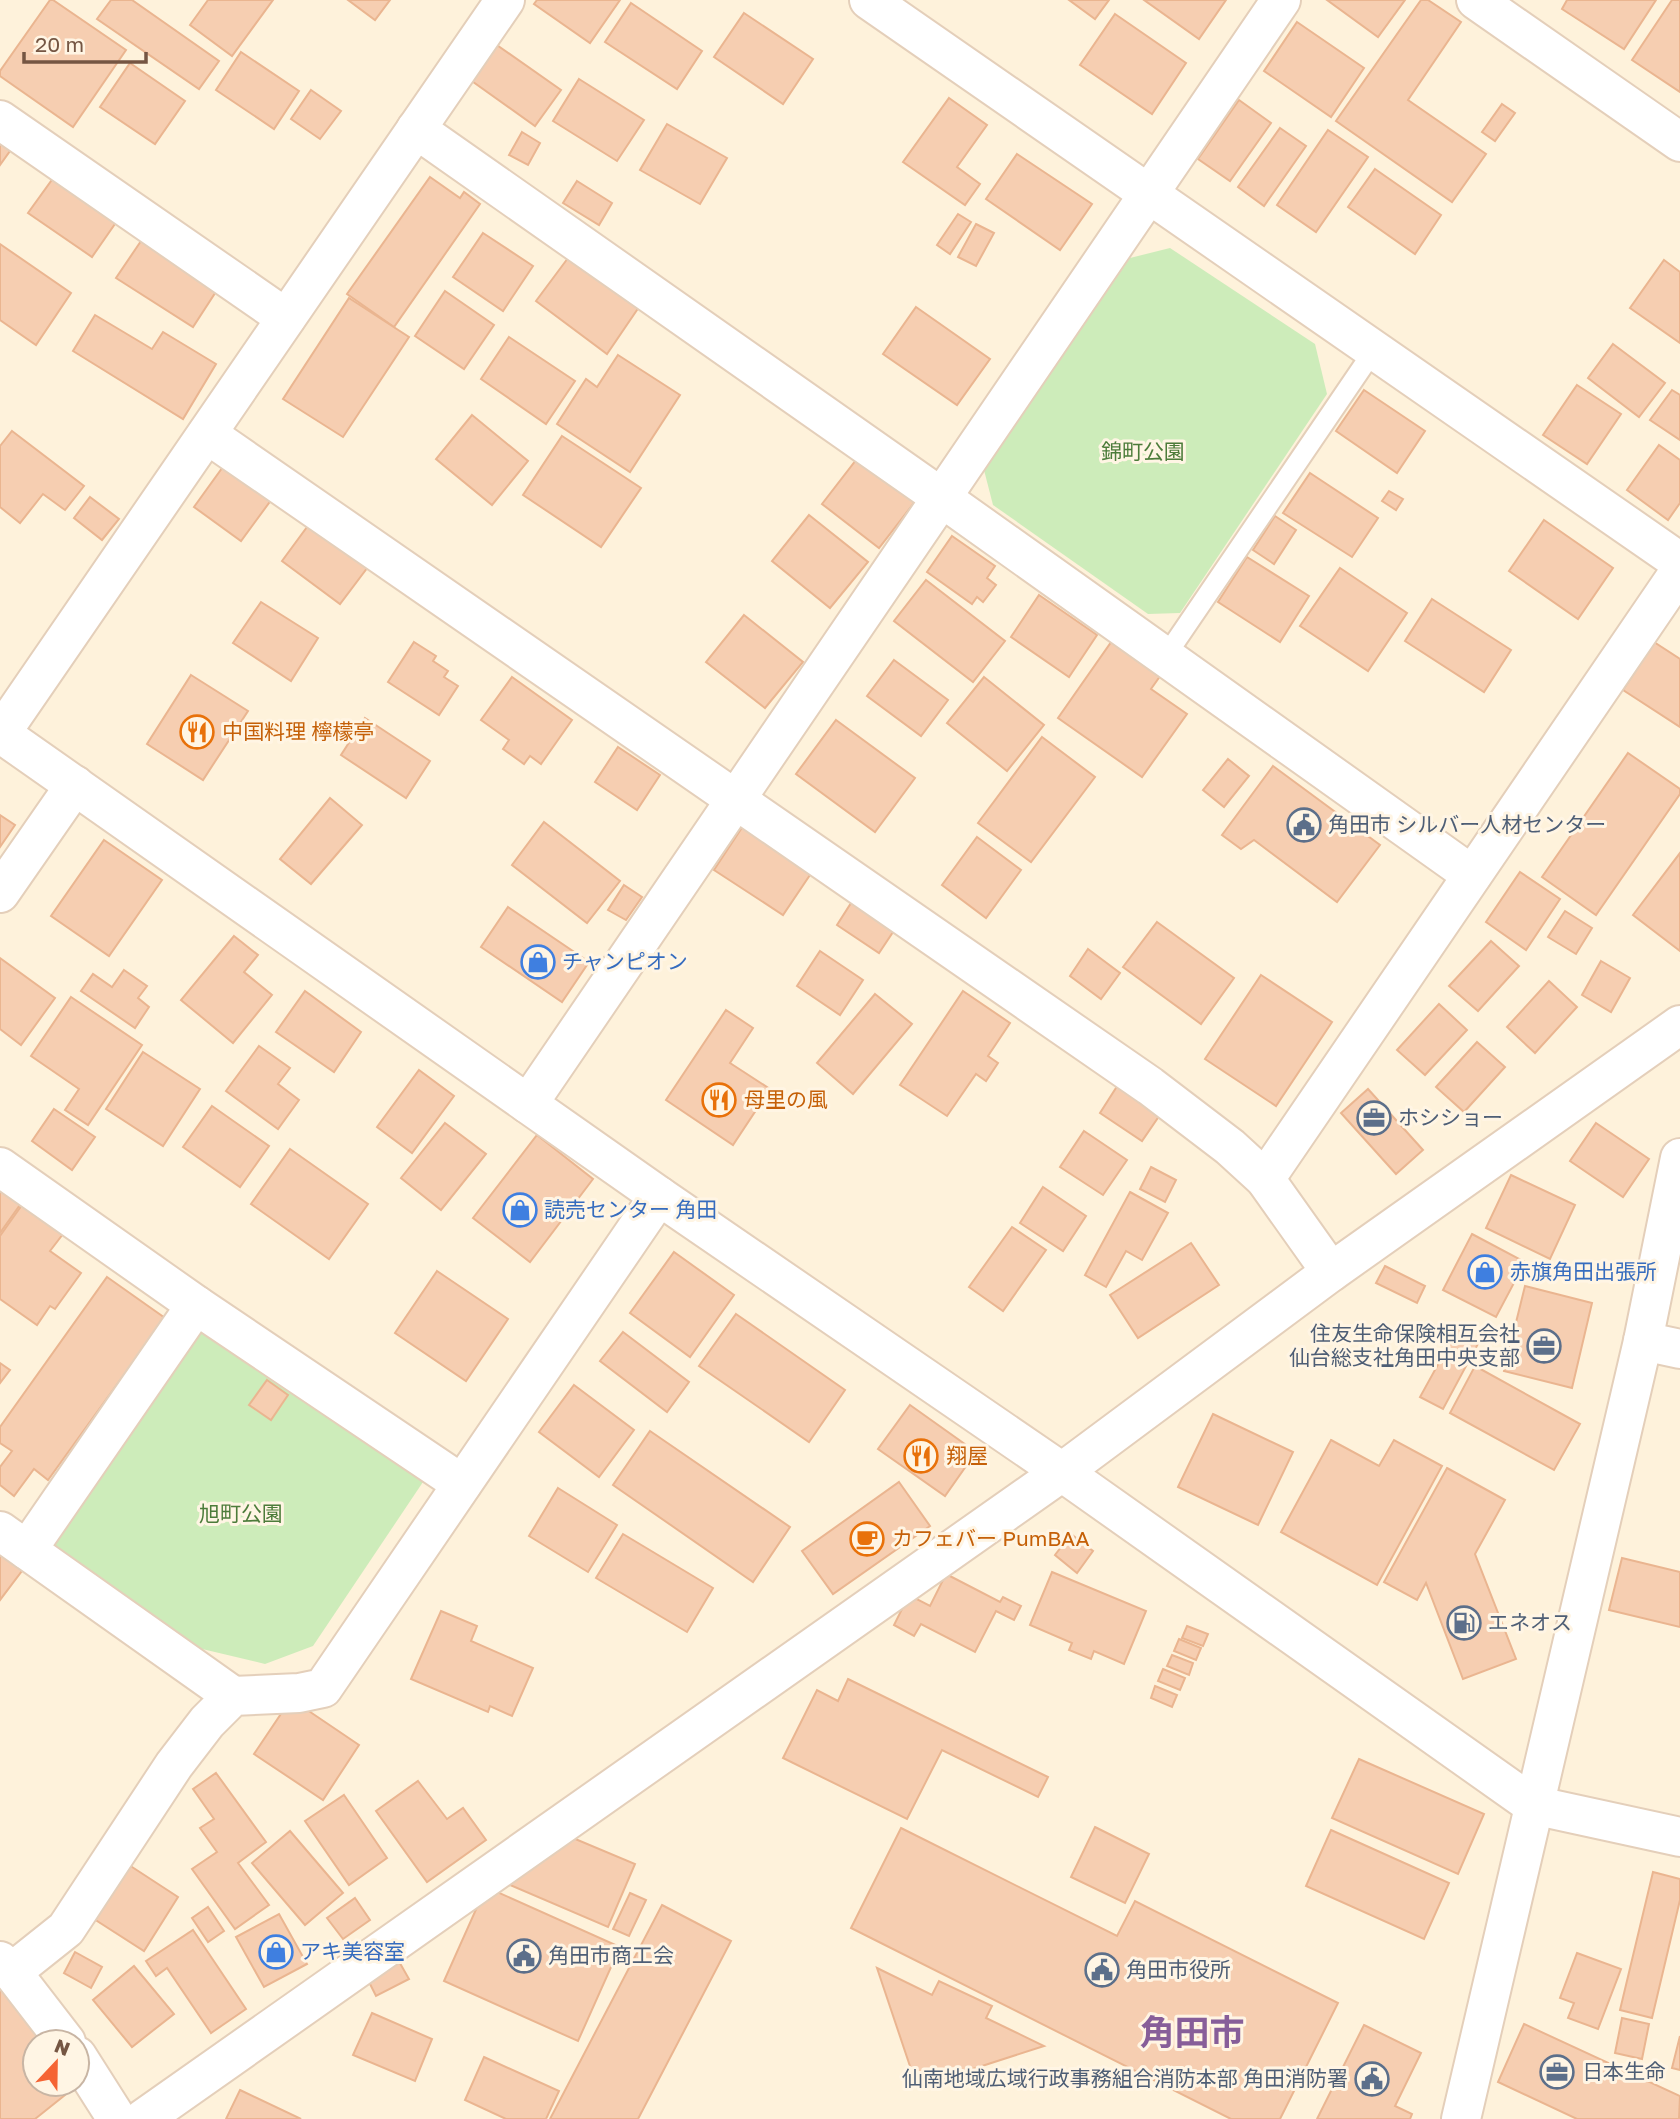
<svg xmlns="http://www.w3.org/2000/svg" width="1680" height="2119" font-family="'Golos Text','Noto Sans JP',sans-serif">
	<rect width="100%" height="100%" fill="#fef2db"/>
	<g fill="#cdecba">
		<polygon points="1170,248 1315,344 1327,394 1180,613 1148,614 993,505 984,470 1130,258"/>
		<polygon points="202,1323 425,1479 313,1646 265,1664 198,1648 46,1541"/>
	</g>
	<g fill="#f6ceb1" stroke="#eab590" stroke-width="2">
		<polygon points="50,0 53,0 126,50 73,127 0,76 0,71"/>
		<polygon points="111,0 132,0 219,61 199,89 97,19"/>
		<polygon points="208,0 273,0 232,56 190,25"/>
		<polygon points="348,0 390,0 375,20"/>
		<polygon points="537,0 620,0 590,43 534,4"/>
		<polygon points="1069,0 1109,0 1095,19"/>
		<polygon points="1144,0 1226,0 1199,39"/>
		<polygon points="1327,0 1405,0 1378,37"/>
		<polygon points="1421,0 1428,0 1461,22 1408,100 1486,154 1452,202 1336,121"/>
		<polygon points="1567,0 1656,0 1624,49 1562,9"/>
		<polygon points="1672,0 1680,0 1680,92 1632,60"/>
		<polygon points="631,3 702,51 677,89 605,42"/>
		<polygon points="744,13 813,59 783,104 714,57"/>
		<polygon points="1115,14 1186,63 1152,114 1080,65"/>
		<polygon points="1297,22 1364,68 1331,117 1264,71"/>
		<polygon points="494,43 561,90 535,126 469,79"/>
		<polygon points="241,52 299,91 274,129 216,90"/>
		<polygon points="130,63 185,101 155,144 100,107"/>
		<polygon points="579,79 644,120 617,161 553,121"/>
		<polygon points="311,90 341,111 320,139 291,119"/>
		<polygon points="949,98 987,125 957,167 980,184 965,205 903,162"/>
		<polygon points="1239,100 1271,123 1230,181 1198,159"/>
		<polygon points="1502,104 1515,113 1495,141 1482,132"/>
		<polygon points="0,123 20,137 0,165"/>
		<polygon points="667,124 727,158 700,204 640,170"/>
		<polygon points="1280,128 1306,146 1264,206 1238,187"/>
		<polygon points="1328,130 1368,157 1316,232 1277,205"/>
		<polygon points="522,132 540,143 528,165 509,155"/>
		<polygon points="1017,154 1092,204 1060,250 986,199"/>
		<polygon points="1375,169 1441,215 1415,254 1348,207"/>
		<polygon points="54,177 117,221 92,257 28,213"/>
		<polygon points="430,177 460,198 464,192 480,204 394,327 347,294"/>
		<polygon points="577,181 612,203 599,225 563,203"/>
		<polygon points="958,214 971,222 950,254 937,245"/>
		<polygon points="976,224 994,233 976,266 958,257"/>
		<polygon points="483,233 533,266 503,311 453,277"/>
		<polygon points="143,238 219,287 193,327 116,278"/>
		<polygon points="0,244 71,293 36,345 0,320"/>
		<polygon points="568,258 639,307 607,354 536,301"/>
		<polygon points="1664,260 1680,272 1680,343 1630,308"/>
		<polygon points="445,291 494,325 464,369 415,336"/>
		<polygon points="349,298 409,337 343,437 283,399"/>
		<polygon points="916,307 990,359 957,405 883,354"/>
		<polygon points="95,315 152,349 163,332 216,364 183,419 73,351"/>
		<polygon points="509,337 575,381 546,424 481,379"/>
		<polygon points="1613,344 1665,383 1639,417 1588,378"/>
		<polygon points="618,355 680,395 630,472 557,424 586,379 597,387"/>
		<polygon points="1577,385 1621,414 1587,464 1543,435"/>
		<polygon points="1364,390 1425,431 1397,473 1336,431"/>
		<polygon points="1672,390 1680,395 1680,440 1650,420"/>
		<polygon points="472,415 528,461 492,505 436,459"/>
		<polygon points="12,431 84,486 65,510 43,494 20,523 0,507 0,446"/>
		<polygon points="562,436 641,488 601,547 523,495"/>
		<polygon points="870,442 928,485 879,548 822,504"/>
		<polygon points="1659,445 1680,460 1680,503 1668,520 1627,490"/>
		<polygon points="233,453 280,488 241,541 194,507"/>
		<polygon points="1310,473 1378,518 1352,557 1283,513"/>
		<polygon points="1389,491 1403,499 1396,510 1382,501"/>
		<polygon points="90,497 119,519 102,540 74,518"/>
		<polygon points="321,508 380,551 340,604 282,561"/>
		<polygon points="809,515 868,562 830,608 772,561"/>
		<polygon points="1275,516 1296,530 1274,564 1253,550"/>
		<polygon points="1544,520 1613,568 1578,619 1509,571"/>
		<polygon points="952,536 995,566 987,578 996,585 983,602 977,597 972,604 927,572"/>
		<polygon points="1247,557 1309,596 1280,642 1218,602"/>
		<polygon points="1340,568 1407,613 1368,671 1300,626"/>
		<polygon points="926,580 1005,641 973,682 894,621"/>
		<polygon points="1039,595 1097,635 1069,677 1011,637"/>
		<polygon points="1432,599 1511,650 1484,692 1405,641"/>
		<polygon points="261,602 318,638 291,681 233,643"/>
		<polygon points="744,615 803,662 765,708 706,662"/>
		<polygon points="1114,638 1163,672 1151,689 1187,714 1142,777 1058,718"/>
		<polygon points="414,642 436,656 433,661 448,671 444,677 458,686 439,715 388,682"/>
		<polygon points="1654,642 1680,659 1680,727 1623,690"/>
		<polygon points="894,660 948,700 921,736 867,696"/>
		<polygon points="191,675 248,711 203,780 147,744"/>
		<polygon points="512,677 572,720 541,764 530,756 524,764 503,749 509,740 481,720"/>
		<polygon points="984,677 1044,725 1007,771 947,723"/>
		<polygon points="365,718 430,761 406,798 341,755"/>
		<polygon points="836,720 915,778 875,832 796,774"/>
		<polygon points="1042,737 1095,777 1031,862 978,823"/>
		<polygon points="618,747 660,775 637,810 595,782"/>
		<polygon points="1628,753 1680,789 1680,794 1596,915 1542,877"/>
		<polygon points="1228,759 1249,776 1224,807 1203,790"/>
		<polygon points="1273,766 1380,845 1337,902 1254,840 1241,849 1222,835"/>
		<polygon points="330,798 362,825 311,884 280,859"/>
		<polygon points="0,815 15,825 0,847"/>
		<polygon points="749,817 818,863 783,915 714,870"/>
		<polygon points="544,822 620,881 587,923 512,865"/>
		<polygon points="977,837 1021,870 986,918 942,885"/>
		<polygon points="104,840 162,880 109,956 51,916"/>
		<polygon points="1680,853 1680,951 1633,915"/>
		<polygon points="1520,872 1560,899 1526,950 1486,922"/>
		<polygon points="624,885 642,897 626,920 608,910"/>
		<polygon points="860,889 903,917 879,953 837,925"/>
		<polygon points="508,907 589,962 562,1002 481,947"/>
		<polygon points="1565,911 1592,928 1576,954 1548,937"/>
		<polygon points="1157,922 1234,978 1201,1024 1123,967"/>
		<polygon points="234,936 258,955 244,972 272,995 233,1043 181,1000"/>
		<polygon points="1491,941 1519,966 1478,1011 1449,986"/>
		<polygon points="1088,949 1120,973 1101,999 1070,976"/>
		<polygon points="820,951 863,980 840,1015 797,986"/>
		<polygon points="0,958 55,998 21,1045 0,1029"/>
		<polygon points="1601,961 1630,978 1611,1012 1582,995"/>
		<polygon points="124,970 147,986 138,998 149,1007 135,1028 81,991 93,974 112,987"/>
		<polygon points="1261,975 1332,1022 1276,1106 1205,1059"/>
		<polygon points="1549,981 1577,1007 1535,1053 1507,1027"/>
		<polygon points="305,991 361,1032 334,1072 276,1032"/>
		<polygon points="963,991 1010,1023 988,1056 998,1063 986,1081 976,1074 947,1116 900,1085"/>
		<polygon points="875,994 912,1024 853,1094 817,1063"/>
		<polygon points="71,997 142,1045 88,1125 65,1110 79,1089 31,1056"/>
		<polygon points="1439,1004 1467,1030 1425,1075 1397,1050"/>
		<polygon points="726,1010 753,1028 730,1063 770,1089 733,1145 666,1100"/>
		<polygon points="1477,1042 1505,1067 1464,1112 1436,1087"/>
		<polygon points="259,1046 290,1068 278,1084 299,1100 278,1129 226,1091"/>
		<polygon points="143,1052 200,1089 163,1146 106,1109"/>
		<polygon points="419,1070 454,1096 412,1153 377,1127"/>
		<polygon points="1123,1077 1166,1106 1142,1141 1100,1113"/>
		<polygon points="1368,1089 1423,1150 1396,1174 1341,1113"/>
		<polygon points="212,1106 269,1146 240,1187 183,1147"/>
		<polygon points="54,1109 95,1137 72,1170 32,1141"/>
		<polygon points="445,1123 486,1154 441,1210 401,1178"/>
		<polygon points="1596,1123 1649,1159 1623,1197 1570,1161"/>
		<polygon points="1084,1131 1127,1160 1103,1195 1060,1167"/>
		<polygon points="537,1135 593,1179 530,1262 473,1218"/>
		<polygon points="290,1149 368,1204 329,1259 251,1204"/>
		<polygon points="1151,1167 1176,1180 1165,1202 1140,1189"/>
		<polygon points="1511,1175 1575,1205 1550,1259 1486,1228"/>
		<polygon points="0,1176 27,1195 0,1233"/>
		<polygon points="1043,1187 1086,1216 1063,1251 1020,1223"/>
		<polygon points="1130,1192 1168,1213 1142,1260 1126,1251 1106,1287 1085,1275"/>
		<polygon points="22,1205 63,1234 50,1251 81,1273 55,1309 50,1306 37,1325 0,1299 0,1236"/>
		<polygon points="1012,1227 1046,1250 1003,1311 969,1287"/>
		<polygon points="1472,1234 1525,1262 1496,1317 1443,1290"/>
		<polygon points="1191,1243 1219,1285 1138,1338 1110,1295"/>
		<polygon points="674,1252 734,1295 690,1357 630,1313"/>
		<polygon points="1385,1266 1425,1286 1417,1303 1376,1283"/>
		<polygon points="437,1271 508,1319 466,1381 395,1333"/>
		<polygon points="107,1277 165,1318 48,1480 34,1469 14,1496 0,1485 0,1467 12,1451 0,1443 0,1427"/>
		<polygon points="1525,1286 1592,1303 1572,1388 1504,1371"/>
		<polygon points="736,1314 845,1390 809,1442 699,1366"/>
		<polygon points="1457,1330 1479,1342 1443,1409 1420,1397"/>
		<polygon points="623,1332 689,1382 667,1412 600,1361"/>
		<polygon points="0,1363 10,1370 0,1383"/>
		<polygon points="1475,1366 1580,1424 1554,1470 1450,1413"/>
		<polygon points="267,1380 288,1395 271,1420 249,1405"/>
		<polygon points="574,1385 634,1430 599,1477 539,1432"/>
		<polygon points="910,1405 976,1452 945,1496 878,1449"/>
		<polygon points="1213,1414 1293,1452 1258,1525 1178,1487"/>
		<polygon points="650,1431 790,1527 753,1582 613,1485"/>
		<polygon points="1331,1440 1379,1466 1394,1440 1442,1466 1377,1585 1281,1532"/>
		<polygon points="1447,1468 1505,1500 1475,1554 1516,1659 1463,1679 1426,1583 1417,1600 1384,1582"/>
		<polygon points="899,1482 930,1526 833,1594 802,1551"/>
		<polygon points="558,1488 617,1525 588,1572 529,1536"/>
		<polygon points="623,1534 713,1588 687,1632 596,1578"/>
		<polygon points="1071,1534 1093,1551 1077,1573 1055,1555"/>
		<polygon points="0,1535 31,1559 0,1600"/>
		<polygon points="1622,1558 1680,1572 1680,1627 1609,1610"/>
		<polygon points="1052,1572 1146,1611 1124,1664 1094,1651 1091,1659 1069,1650 1072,1643 1030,1625"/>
		<polygon points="946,1574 1000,1602 1003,1597 1021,1606 1014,1620 996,1611 975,1652 921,1624 914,1636 894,1625 909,1595 930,1606"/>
		<polygon points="441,1611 477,1626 471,1641 533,1668 512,1716 490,1706 488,1712 411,1679"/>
		<polygon points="1187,1626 1208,1634 1203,1646 1182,1638"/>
		<polygon points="1179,1639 1201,1648 1196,1660 1174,1651"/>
		<polygon points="1172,1655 1193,1663 1189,1675 1167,1666"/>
		<polygon points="1163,1669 1185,1678 1180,1690 1158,1681"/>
		<polygon points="848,1679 1048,1777 1038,1797 942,1750 907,1819 783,1758 817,1690 838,1701"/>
		<polygon points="1155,1686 1177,1695 1172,1707 1151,1698"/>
		<polygon points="291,1699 359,1745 323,1800 254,1754"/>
		<polygon points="1359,1759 1484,1814 1458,1874 1332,1818"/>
		<polygon points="216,1773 266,1842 238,1863 269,1905 235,1929 192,1869 217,1852 200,1828 214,1819 193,1789"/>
		<polygon points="418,1781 447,1819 463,1808 486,1840 427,1882 376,1811"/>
		<polygon points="344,1795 387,1858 349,1885 305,1821"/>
		<polygon points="1095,1827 1149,1854 1125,1903 1071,1877"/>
		<polygon points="901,1828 1117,1936 1135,1901 1338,2003 1280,2119 1231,2119 851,1928"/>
		<polygon points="1331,1830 1449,1883 1424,1939 1306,1886"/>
		<polygon points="290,1831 343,1893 305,1925 252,1863"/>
		<polygon points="561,1833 635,1864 608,1927 510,1885 521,1859"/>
		<polygon points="129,1865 178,1897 144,1951 94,1919"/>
		<polygon points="1653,1872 1680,1879 1680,1900 1652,2018 1620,2010"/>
		<polygon points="486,1887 620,1947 578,2041 444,1981"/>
		<polygon points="630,1893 646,1900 629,1936 613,1929"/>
		<polygon points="355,1898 370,1920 343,1939 327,1918"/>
		<polygon points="662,1905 731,1941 638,2119 550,2119"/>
		<polygon points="208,1907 224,1931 208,1942 192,1918"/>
		<polygon points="279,1914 307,1964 264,1987 236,1937"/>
		<polygon points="193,1930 246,2009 211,2033 167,1968 156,1976 146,1961"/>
		<polygon points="75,1952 102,1967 91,1988 64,1973"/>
		<polygon points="1577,1953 1621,1969 1598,2029 1568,2018 1574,2003 1560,1998"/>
		<polygon points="397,1958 409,1979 376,1996 365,1974"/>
		<polygon points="134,1966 174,2014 132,2047 93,2000"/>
		<polygon points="877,1968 932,1995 939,1981 992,2006 986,2018 1044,2046 917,2087"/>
		<polygon points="0,1985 47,2042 35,2042 35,2084 80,2083 35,2119 0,2119"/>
		<polygon points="372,2013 432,2039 415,2081 353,2055"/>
		<polygon points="1622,2018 1649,2024 1642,2059 1615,2053"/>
		<polygon points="1524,2024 1680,2096 1679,2119 1577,2119 1498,2082"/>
		<polygon points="1364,2025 1421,2053 1395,2106 1412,2114 1410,2119 1317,2119"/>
		<polygon points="1680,2036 1680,2070 1672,2068"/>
		<polygon points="484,2057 559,2091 546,2119 506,2119 465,2100"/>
		<polygon points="240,2090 301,2119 226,2119"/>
	</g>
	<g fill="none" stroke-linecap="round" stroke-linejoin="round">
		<defs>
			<polyline id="service" points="1165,657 1374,350"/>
			<g id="minor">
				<polyline points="869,0 1680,562"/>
				<polyline points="1476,0 1680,142"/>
				<polyline points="0,120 286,318"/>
				<polyline points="416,129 942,498 1472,875"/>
				<polyline points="207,434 1150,1086 1230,1147 1265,1179 1331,1272"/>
				<polyline points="1,733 505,0"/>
				<polyline points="0,893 75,785"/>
				<polyline points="528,1104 1281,0"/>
				<polyline points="0,1167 196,1305 462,1484"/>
				<polyline points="1265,1179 1680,571"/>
				<polyline points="1643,1341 1680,1349"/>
				<polyline points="0,1531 233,1696"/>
				<polyline points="27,1550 196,1305"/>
				<polyline points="0,1961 12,1972 66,1929 174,1765 207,1722 233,1696 299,1693 323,1688 659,1196"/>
				<polyline points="12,1972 66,2042"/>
				<polyline points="77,2056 117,2119"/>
			</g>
			<g id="tertiary">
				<polyline points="0,733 659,1196 1062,1472 1533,1805 1680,1837"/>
				<polyline points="143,2119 1062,1472 1331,1272 1680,1025"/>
				<polyline points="1461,2119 1643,1341 1680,1158"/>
			</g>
		</defs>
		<use href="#service" stroke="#e4cfba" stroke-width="23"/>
		<use href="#minor" stroke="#e4cfba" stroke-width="42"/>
		<use href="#tertiary" stroke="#e4cfba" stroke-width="42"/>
		<use href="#service" stroke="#fff" stroke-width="19"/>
		<use href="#minor" stroke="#fff" stroke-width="38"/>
		<use href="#tertiary" stroke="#fff" stroke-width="38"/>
	</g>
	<defs>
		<symbol id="restaurant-ring" viewBox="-11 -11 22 22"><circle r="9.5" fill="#fff5e4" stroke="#e8710a" stroke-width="1.5"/><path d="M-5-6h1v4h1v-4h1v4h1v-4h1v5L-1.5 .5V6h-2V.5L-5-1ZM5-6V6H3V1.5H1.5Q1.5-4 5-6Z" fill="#e8710a"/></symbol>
		<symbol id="civic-ring" viewBox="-11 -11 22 22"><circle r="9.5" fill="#fff5e4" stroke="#5c6f8a" stroke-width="1.5"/><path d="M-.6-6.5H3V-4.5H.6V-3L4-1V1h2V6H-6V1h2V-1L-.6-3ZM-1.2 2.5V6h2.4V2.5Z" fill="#5c6f8a"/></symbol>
		<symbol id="shop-ring" viewBox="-11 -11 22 22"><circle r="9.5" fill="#fff5e4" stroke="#3f7fe0" stroke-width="1.5"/><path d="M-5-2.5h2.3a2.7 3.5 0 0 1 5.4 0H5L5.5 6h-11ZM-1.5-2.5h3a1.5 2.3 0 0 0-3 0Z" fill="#3f7fe0"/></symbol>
		<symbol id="office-ring" viewBox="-11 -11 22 22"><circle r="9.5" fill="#fff5e4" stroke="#5c6f8a" stroke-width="1.5"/><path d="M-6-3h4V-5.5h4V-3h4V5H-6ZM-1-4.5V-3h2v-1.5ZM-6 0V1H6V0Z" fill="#5c6f8a"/></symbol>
		<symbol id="cafe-ring" viewBox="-11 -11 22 22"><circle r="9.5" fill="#fff5e4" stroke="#e8710a" stroke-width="1.5"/><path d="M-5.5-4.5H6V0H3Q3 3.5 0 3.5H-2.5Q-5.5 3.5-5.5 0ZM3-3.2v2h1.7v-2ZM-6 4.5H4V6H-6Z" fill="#e8710a"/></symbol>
		<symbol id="fuel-ring" viewBox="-11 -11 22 22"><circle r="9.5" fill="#fff5e4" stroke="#5c6f8a" stroke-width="1.5"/><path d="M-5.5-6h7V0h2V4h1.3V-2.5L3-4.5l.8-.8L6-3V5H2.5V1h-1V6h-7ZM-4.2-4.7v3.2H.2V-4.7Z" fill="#5c6f8a"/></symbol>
	</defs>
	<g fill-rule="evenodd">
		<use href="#restaurant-ring" x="178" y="713" width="38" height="38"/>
		<use href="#civic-ring" x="1285" y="806" width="38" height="38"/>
		<use href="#shop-ring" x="519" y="943" width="38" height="38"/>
		<use href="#restaurant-ring" x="700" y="1081" width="38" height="38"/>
		<use href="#office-ring" x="1355" y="1099" width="38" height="38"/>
		<use href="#shop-ring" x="501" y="1191" width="38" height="38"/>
		<use href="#shop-ring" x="1466" y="1253" width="38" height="38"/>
		<use href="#office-ring" x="1525" y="1327" width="38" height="38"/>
		<use href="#restaurant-ring" x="902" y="1437" width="38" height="38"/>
		<use href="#cafe-ring" x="848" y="1520" width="38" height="38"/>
		<use href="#fuel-ring" x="1445" y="1604" width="38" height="38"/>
		<use href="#shop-ring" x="257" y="1933" width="38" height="38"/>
		<use href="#civic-ring" x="505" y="1937" width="38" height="38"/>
		<use href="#civic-ring" x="1083" y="1951" width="38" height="38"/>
		<use href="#office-ring" x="1538" y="2053" width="38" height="38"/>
		<use href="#civic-ring" x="1353" y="2060" width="38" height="38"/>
	</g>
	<g text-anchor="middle" stroke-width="6" stroke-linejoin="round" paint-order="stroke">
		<g font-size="21" fill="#4c7c3a" stroke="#fff5e4">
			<text x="1143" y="459">錦町公園</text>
			<text x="241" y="1521">旭町公園</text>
		</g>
		<g font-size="21" fill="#c56008" stroke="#fff5e4" text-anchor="start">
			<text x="222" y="739">中国料理 檸檬亭</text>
			<text x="744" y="1107">母里の風</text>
			<text x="946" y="1463">翔屋</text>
			<text x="892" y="1546">カフェバー PumBAA</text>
		</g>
		<g font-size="21" fill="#4e5e75" stroke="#fff5e4" text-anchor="start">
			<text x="1328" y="832">角田市 シルバー人材センター</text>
			<text x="1398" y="1125">ホシショー</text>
			<text x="1520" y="1341" text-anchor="end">住友生命保険相互会社<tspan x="1520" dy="24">仙台総支社角田中央支部</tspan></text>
			<text x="1488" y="1630">エネオス</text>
			<text x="548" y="1963">角田市商工会</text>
			<text x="1126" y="1977">角田市役所</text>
			<text x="1582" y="2079">日本生命</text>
			<text x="1348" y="2086" text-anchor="end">仙南地域広域行政事務組合消防本部 角田消防署</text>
		</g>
		<g font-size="21" fill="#366cbe" stroke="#fff5e4" text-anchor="start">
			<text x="562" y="969">チャンピオン</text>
			<text x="544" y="1217">読売センター 角田</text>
			<text x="1510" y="1279">赤旗角田出張所</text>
			<text x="300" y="1959">アキ美容室</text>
		</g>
		<g font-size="35" font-weight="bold" fill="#875e99" stroke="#fff5e4">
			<text x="1192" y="2045">角田市</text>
		</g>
	</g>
	<g transform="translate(56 2063) rotate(22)"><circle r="33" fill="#fff5e4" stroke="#c8b5a4" stroke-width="2"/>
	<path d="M0-5L12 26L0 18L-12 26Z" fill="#f56434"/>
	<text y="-10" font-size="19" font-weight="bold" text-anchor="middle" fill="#755643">N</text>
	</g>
	<path d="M24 52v10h122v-10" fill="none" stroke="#755643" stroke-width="3.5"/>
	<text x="35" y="52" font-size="21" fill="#755643" stroke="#fff5e4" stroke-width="5" paint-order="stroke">20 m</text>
</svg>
